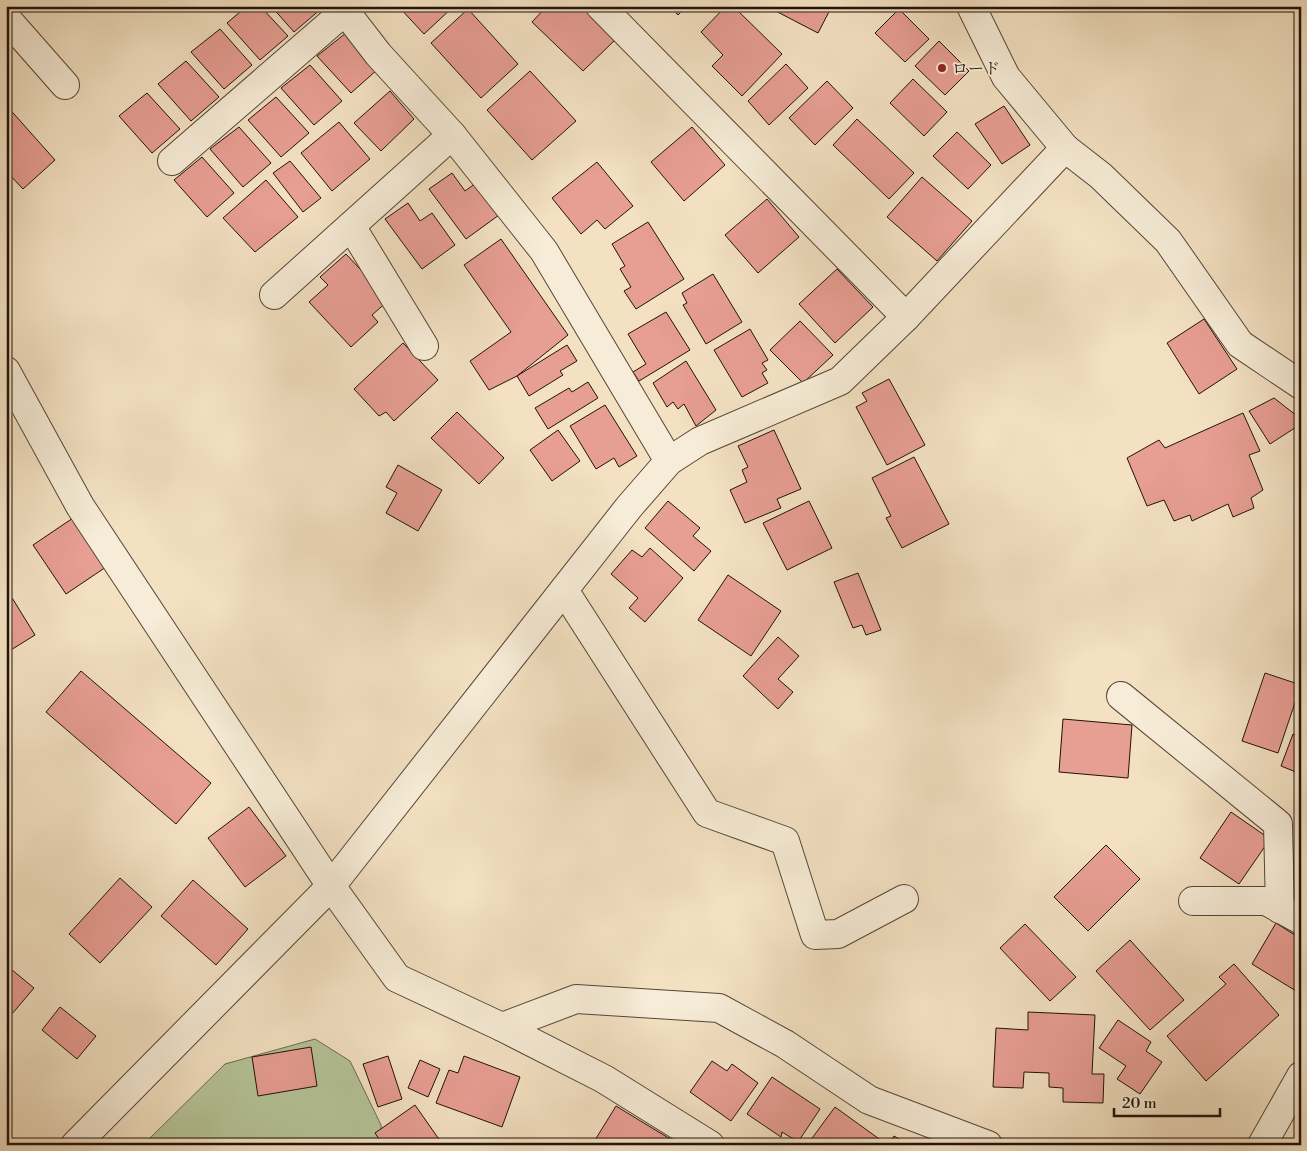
<svg xmlns="http://www.w3.org/2000/svg" width="1307" height="1151" font-family="'Libre Bodoni','Noto Serif JP',serif">
	<rect width="100%" height="100%" fill="#f3e1c2"/>
	<filter id="stains"><feTurbulence type="fractalNoise" baseFrequency=".004" numOctaves="4"/><feColorMatrix values="0 0 0 0 .2 0 0 0 0 .09 0 0 0 0 .02 0 0 0 .5 -.17"/></filter>
	<radialGradient id="worn" r=".72"><stop offset=".6" stop-color="#630" stop-opacity="0"/><stop offset="1" stop-color="#630" stop-opacity=".3"/></radialGradient>
	<polygon fill="#b5c498" stroke="#6a6c52" points="315,1039 350,1061 381,1125 383,1145 143,1145 225,1064"/>
	<g fill="#e79e93" stroke="#20130b">
		<polygon points="247,6 260,6 288,36 260,60 227,23"/>
		<polygon points="271,6 321,6 322,8 294,32"/>
		<polygon points="398,6 454,6 424,34"/>
		<polygon points="547,6 583,6 615,40 583,71 532,22"/>
		<polygon points="670,6 687,6 678,15"/>
		<polygon points="726,6 733,6 782,54 742,96 712,66 723,55 701,32"/>
		<polygon points="766,6 832,6 818,33"/>
		<polygon points="468,9 518,64 481,98 431,43"/>
		<polygon points="899,9 929,39 905,62 875,33"/>
		<polygon points="220,29 252,65 224,89 191,52"/>
		<polygon points="346,33 378,69 351,93 317,56"/>
		<polygon points="939,41 969,71 945,95 915,66"/>
		<polygon points="186,61 219,97 191,121 158,84"/>
		<polygon points="786,64 808,88 769,125 748,101"/>
		<polygon points="310,65 342,101 314,125 281,88"/>
		<polygon points="530,71 576,121 532,160 487,110"/>
		<polygon points="913,79 947,112 924,136 890,103"/>
		<polygon points="827,81 853,108 815,145 789,118"/>
		<polygon points="390,91 414,119 381,151 354,123"/>
		<polygon points="147,93 180,129 152,153 119,116"/>
		<polygon points="276,97 309,133 281,157 248,120"/>
		<polygon points="6,105 55,160 23,189 6,171"/>
		<polygon points="1004,106 1030,145 1002,164 975,124"/>
		<polygon points="857,119 914,173 889,199 833,145"/>
		<polygon points="339,122 370,159 332,191 301,153"/>
		<polygon points="239,127 271,163 243,187 210,149"/>
		<polygon points="692,127 725,165 684,201 651,162"/>
		<polygon points="957,132 991,165 968,189 933,156"/>
		<polygon points="202,157 234,193 207,217 174,180"/>
		<polygon points="290,161 321,198 303,212 273,173"/>
		<polygon points="597,162 633,206 605,229 597,220 581,234 552,198"/>
		<polygon points="452,173 465,191 476,183 499,215 466,239 429,189"/>
		<polygon points="922,177 972,221 937,261 887,217"/>
		<polygon points="266,180 298,217 255,252 223,218"/>
		<polygon points="767,199 799,237 758,273 725,235"/>
		<polygon points="408,203 420,221 432,213 455,245 422,269 385,219"/>
		<polygon points="648,222 684,279 636,309 624,291 631,287 620,269 625,266 612,244"/>
		<polygon points="501,239 568,335 517,376 489,390 470,361 511,332 464,265"/>
		<polygon points="346,254 389,300 372,315 378,322 351,347 309,302 328,285 320,277"/>
		<polygon points="837,269 873,307 835,343 799,304"/>
		<polygon points="713,274 742,322 706,344 683,305 687,303 682,293"/>
		<polygon points="666,312 690,350 639,381 633,372 646,364 628,334"/>
		<polygon points="1204,319 1237,369 1199,394 1167,343"/>
		<polygon points="800,321 833,355 803,383 770,350"/>
		<polygon points="750,329 768,360 762,363 767,370 762,373 768,383 742,397 714,350"/>
		<polygon points="403,343 438,380 394,421 386,412 379,416 354,389"/>
		<polygon points="567,345 577,361 560,371 563,375 529,396 517,376"/>
		<polygon points="686,361 716,410 696,426 684,404 678,409 673,402 667,407 653,383"/>
		<polygon points="889,379 925,445 887,465 856,407 867,401 862,393"/>
		<polygon points="588,382 598,398 548,429 535,408 569,388 572,392"/>
		<polygon points="1274,398 1301,419 1301,424 1270,444 1249,411"/>
		<polygon points="605,405 637,456 619,467 614,458 596,469 570,426"/>
		<polygon points="457,412 504,458 479,484 431,438"/>
		<polygon points="1243,413 1260,451 1249,455 1263,490 1251,498 1254,508 1233,517 1228,504 1192,521 1190,515 1174,521 1164,500 1147,506 1127,458 1159,440 1165,448"/>
		<polygon points="558,430 580,461 552,481 530,450"/>
		<polygon points="774,430 801,489 777,499 781,508 745,523 730,490 747,482 742,470 748,467 738,446"/>
		<polygon points="914,457 949,524 902,548 886,518 891,516 872,478"/>
		<polygon points="398,465 442,490 418,531 386,513 397,493 386,487"/>
		<polygon points="668,501 700,528 693,536 711,551 694,571 645,528"/>
		<polygon points="809,501 832,548 787,570 763,523"/>
		<polygon points="73,518 106,567 66,594 33,545"/>
		<polygon points="650,548 683,578 645,622 629,608 638,598 611,574 632,550 642,557"/>
		<polygon points="858,573 881,630 866,635 862,625 853,628 834,582"/>
		<polygon points="728,575 781,611 751,656 698,620"/>
		<polygon points="6,588 35,635 6,653"/>
		<polygon points="778,637 799,656 778,679 793,692 778,709 743,676"/>
		<polygon points="81,671 211,783 176,824 46,712"/>
		<polygon points="1265,673 1301,685 1278,753 1242,741"/>
		<polygon points="1063,719 1132,725 1128,778 1059,772"/>
		<polygon points="1293,734 1300,737 1301,735 1301,774 1281,766"/>
		<polygon points="249,807 286,856 245,887 208,838"/>
		<polygon points="1231,812 1270,839 1239,884 1200,858"/>
		<polygon points="1106,845 1140,879 1088,931 1054,897"/>
		<polygon points="120,878 152,907 100,963 69,934"/>
		<polygon points="193,880 248,929 216,965 161,916"/>
		<polygon points="1276,923 1301,939 1301,994 1252,964"/>
		<polygon points="1025,924 1076,977 1050,1001 1000,948"/>
		<polygon points="1130,940 1184,1000 1150,1030 1096,971"/>
		<polygon points="1234,964 1279,1015 1206,1081 1167,1036 1226,984 1219,977"/>
		<polygon points="6,965 34,988 6,1021"/>
		<polygon points="60,1007 96,1036 77,1059 42,1030"/>
		<polygon points="1028,1012 1095,1015 1092,1074 1104,1074 1103,1103 1063,1102 1063,1088 1049,1087 1049,1073 1024,1072 1023,1088 993,1087 996,1028 1028,1030"/>
		<polygon points="1118,1020 1151,1042 1146,1051 1162,1062 1140,1094 1117,1079 1126,1066 1099,1048"/>
		<polygon points="311,1047 317,1086 258,1096 252,1057"/>
		<polygon points="388,1056 402,1099 378,1107 363,1064"/>
		<polygon points="464,1056 520,1077 502,1127 436,1103 449,1070 458,1073"/>
		<polygon points="420,1060 440,1069 428,1097 408,1088"/>
		<polygon points="712,1061 727,1071 732,1064 758,1083 731,1121 690,1092"/>
		<polygon points="772,1077 820,1109 798,1142 782,1132 781,1137 747,1114"/>
		<polygon points="415,1105 443,1145 383,1145 375,1133"/>
		<polygon points="616,1106 680,1145 592,1145"/>
		<polygon points="835,1107 882,1141 879,1145 807,1145"/>
		<polygon points="894,1136 909,1145 889,1145"/>
	</g>
	<g fill="none" stroke-linecap="round" stroke-linejoin="round">
		<defs>
			<g id="minor">
				<polyline points="341,6 378,54 452,135 544,251 669,461"/>
				<polyline points="600,6 906,317"/>
				<polyline points="971,6 1006,77 1065,148 1101,176 1168,241 1240,344 1301,385"/>
				<polyline points="6,18 65,85"/>
				<polyline points="172,161 345,11"/>
				<polyline points="351,226 424,346"/>
				<polyline points="274,295 452,135"/>
				<polyline points="6,371 80,506 331,886 397,978 502,1027 604,1079 710,1145"/>
				<polyline points="564,590 707,813 785,841 815,935 838,934 904,899"/>
				<polyline points="1121,696 1278,824 1280,909"/>
				<polyline points="1193,901 1266,901 1301,920"/>
				<polyline points="502,1027 576,999 719,1008 785,1044 869,1100 988,1145"/>
				<polyline points="75,1145 331,886 629,507 669,461 700,441 840,381 906,317 1065,148"/>
				<polyline points="1262,1145 1301,1076"/>
			</g>
		</defs>
		<use href="#minor" stroke="#554639" stroke-width="30"/>
		<use href="#minor" stroke="#f7ecd7" stroke-width="28"/>
	</g>
	<circle fill="#8f2418" stroke="#f7ecd7" stroke-width="2" cx="942" cy="68" r="5"/>
	<g text-anchor="middle" stroke-width="4" stroke-linejoin="round" paint-order="stroke">
		<g font-size="16" fill="#20130b" stroke="#f7ecd7" text-anchor="start">
			<text x="952" y="74">ロード</text>
		</g>
	</g>
	<rect width="1307" height="1151" fill="none" stroke="#f3e1c2" stroke-width="25"/>
	<rect x="8" y="8" width="1292" height="1136" fill="none" stroke="#20130b" stroke-width="2.5"/>
	<rect x="12" y="12" width="1282" height="1126" fill="none" stroke="#20130b"/>
	<path d="M1114 1108v8h106v-8" fill="none" stroke="#20130b" stroke-width="2.5"/>
	<text x="1122" y="1108" font-size="15" fill="#20130b" stroke="#f7ecd7" stroke-width="4" paint-order="stroke">20 m</text>
	<rect width="100%" height="100%" filter="url(#stains)"/>
	<rect width="100%" height="100%" fill="url(#worn)"/>
</svg>
